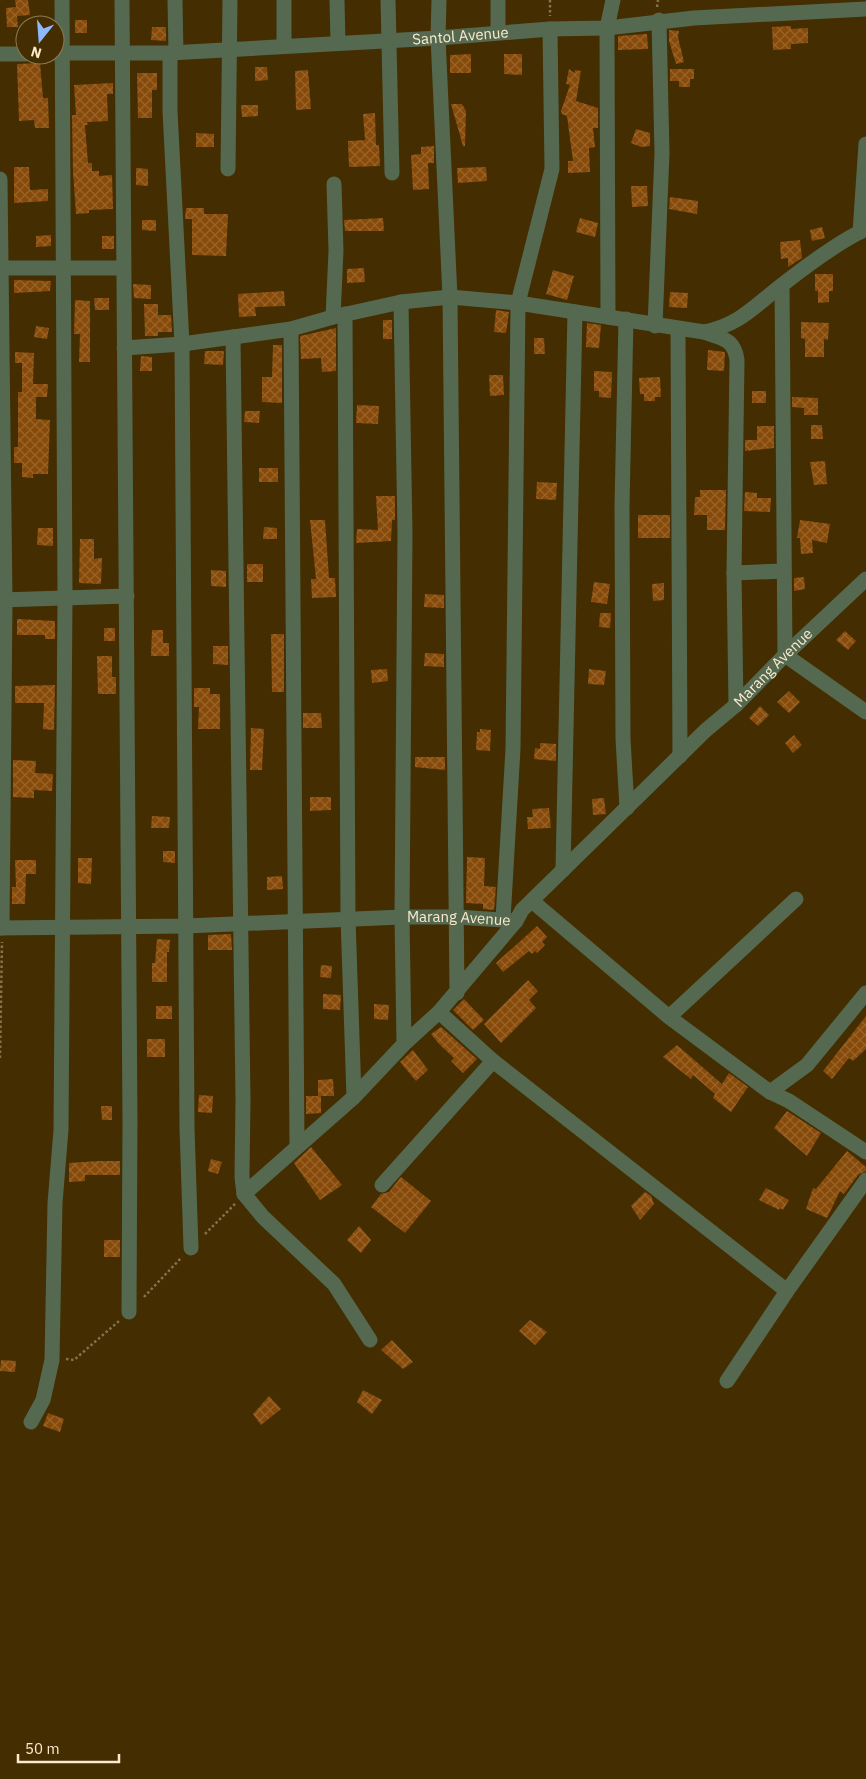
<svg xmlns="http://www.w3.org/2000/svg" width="866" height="1779" font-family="'IBM Plex Sans',sans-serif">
	<defs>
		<pattern id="building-cross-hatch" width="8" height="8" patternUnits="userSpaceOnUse" patternTransform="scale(1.25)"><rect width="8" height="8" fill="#874a09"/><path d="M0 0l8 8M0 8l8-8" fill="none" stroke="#99642c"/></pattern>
	</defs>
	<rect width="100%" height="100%" fill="#432d01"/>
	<g fill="url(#building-cross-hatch)">
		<polygon points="15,0 28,0 30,15 17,16 18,27 7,27 6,8 16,7"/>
		<rect x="75" y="20" width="12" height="13"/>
		<polygon points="791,26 791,29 808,28 808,43 791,44 791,49 773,50 772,27"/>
		<polygon points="152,27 166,27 166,41 151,40"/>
		<polygon points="669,30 679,31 678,37 684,62 676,64 669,41"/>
		<polygon points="647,34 648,49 618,50 618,36"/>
		<polygon points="471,54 471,73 450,73 450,55"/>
		<polygon points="504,54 522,54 522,75 504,74"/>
		<polygon points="40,63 43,98 48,98 49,128 35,128 34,120 19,121 17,64"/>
		<polygon points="255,67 267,67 268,80 255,81"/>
		<polygon points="569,69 574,73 575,70 581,71 576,101 598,108 598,128 593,128 595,147 589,148 590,172 568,173 568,161 573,161 567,116 562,114 561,111 570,85 566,84"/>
		<polygon points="670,69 694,69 694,79 690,79 690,87 679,87 679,81 670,81"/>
		<polygon points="308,70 311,109 296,110 295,71"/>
		<polygon points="137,73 157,73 157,90 152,90 152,118 138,118"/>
		<polygon points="113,83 113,94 107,94 108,121 87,122 88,125 85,125 88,163 92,163 92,171 99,171 99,176 112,175 113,209 89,210 89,213 76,214 73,172 72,115 76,115 74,85"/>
		<polygon points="451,104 462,104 466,111 465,146 463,146"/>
		<polygon points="241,105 258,105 258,116 242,117"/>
		<polygon points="375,113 376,145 379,145 380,166 349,167 348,141 365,140 363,114"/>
		<polygon points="636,129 650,133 650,146 641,147 631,143"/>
		<polygon points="196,133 214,134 214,147 196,147"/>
		<polygon points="434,146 434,163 428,163 429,189 413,190 411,155 421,154 421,147"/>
		<polygon points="14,167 29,167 30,190 48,189 48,201 14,203"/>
		<polygon points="486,167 487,181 458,183 457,168"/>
		<polygon points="136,168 148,169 148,186 136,185"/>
		<polygon points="631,186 647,186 648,206 632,207"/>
		<polygon points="670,197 698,201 697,214 669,209"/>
		<polygon points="186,208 204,208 204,214 228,214 226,256 192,255 192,219 185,219"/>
		<polygon points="383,218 384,231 345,231 344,220"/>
		<polygon points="580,218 598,223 595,237 576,232"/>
		<polygon points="142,220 156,220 156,231 142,230"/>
		<polygon points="822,227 825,238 812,241 810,230"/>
		<polygon points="51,235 51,246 36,247 36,236"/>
		<rect x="102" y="236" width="12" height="13"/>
		<polygon points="800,240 802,258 788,267 788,258 781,259 780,242"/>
		<polygon points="364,268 365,282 347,283 347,269"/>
		<polygon points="553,270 574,276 567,300 546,294"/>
		<polygon points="815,274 833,274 833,291 829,291 829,302 818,303 818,291 815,291"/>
		<polygon points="14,280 51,281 50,291 14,293"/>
		<polygon points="133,284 151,285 151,299 134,298"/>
		<polygon points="284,291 285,306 255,307 256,316 239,317 238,294"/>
		<polygon points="670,292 688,293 687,308 669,307"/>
		<polygon points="94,298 109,298 109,310 95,310"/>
		<polygon points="75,300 90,301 90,362 79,362 80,334 74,334"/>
		<polygon points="144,304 158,304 158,315 171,315 172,332 158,332 158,336 145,336"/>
		<polygon points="496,310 509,312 506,333 494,332"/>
		<rect x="383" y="320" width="9" height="19"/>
		<polygon points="801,322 829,323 828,340 824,339 824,357 805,357 805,339 801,338"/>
		<polygon points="587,323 601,325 599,348 586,347"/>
		<polygon points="36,326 49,328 47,339 34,337"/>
		<polygon points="336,328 336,371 322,372 321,358 301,359 300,336"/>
		<polygon points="534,338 544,338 545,354 534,354"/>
		<polygon points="273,345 282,345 282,403 262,402 262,377 272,377"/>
		<polygon points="708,350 725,352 724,371 707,370"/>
		<polygon points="205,351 224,351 223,365 204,364"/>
		<polygon points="15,352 34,353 33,384 48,384 47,397 36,397 36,419 50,420 48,474 33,474 33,478 22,477 22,463 14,463 14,447 18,447 18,392 22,392 22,363 15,363"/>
		<polygon points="141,356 152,357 152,371 140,371"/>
		<polygon points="594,371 612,372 611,398 599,397 599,391 594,391"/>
		<polygon points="489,375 503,375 504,395 490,396"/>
		<polygon points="660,377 661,397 655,397 655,401 644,401 644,394 640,394 639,378"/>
		<rect x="752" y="391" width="14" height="12"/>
		<polygon points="792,397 818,398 818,415 804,415 804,408 792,407"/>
		<polygon points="357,405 379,406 378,424 356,423"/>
		<polygon points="245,411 260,411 259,423 244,422"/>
		<polygon points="811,425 822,425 823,439 811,439"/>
		<polygon points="757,426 774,426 774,448 745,451 745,440 757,440"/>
		<polygon points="825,461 827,484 814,485 810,462"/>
		<rect x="259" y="468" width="19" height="14"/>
		<polygon points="537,482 557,483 556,500 536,499"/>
		<polygon points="700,490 726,490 725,530 707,530 707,515 694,515 695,497 700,497"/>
		<polygon points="745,492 757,493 757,498 771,498 770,512 744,511"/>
		<polygon points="376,496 395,496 395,520 392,520 391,541 356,543 357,529 378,530"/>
		<rect x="638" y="515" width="32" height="23"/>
		<polygon points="310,520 325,520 329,578 335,578 336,597 312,598 311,579 316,579"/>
		<polygon points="800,520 830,524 827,543 812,540 813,553 801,554 800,538 797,538"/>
		<polygon points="264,527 277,528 277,539 263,539"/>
		<polygon points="38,528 53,528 53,546 37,545"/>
		<polygon points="80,539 94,539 94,559 102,558 101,584 79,583"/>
		<rect x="247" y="564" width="16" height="18"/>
		<polygon points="211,570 226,571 226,587 211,586"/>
		<polygon points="804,577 805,589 794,591 794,578"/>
		<polygon points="594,582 610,584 607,604 591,602"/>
		<polygon points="664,583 664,600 653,601 652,584"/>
		<polygon points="425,594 444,595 444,608 424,607"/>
		<polygon points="600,613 611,613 610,628 599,627"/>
		<polygon points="17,619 55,621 55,639 45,639 45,635 17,635"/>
		<rect x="104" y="628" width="11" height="13"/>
		<polygon points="152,630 163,630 163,643 169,643 169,656 151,656"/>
		<polygon points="845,631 856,641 848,650 836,640"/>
		<polygon points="271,634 284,634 284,692 272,692"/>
		<polygon points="213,646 228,646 228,665 213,664"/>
		<polygon points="425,653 444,654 444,667 424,666"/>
		<polygon points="97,656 112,656 112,677 116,677 116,694 98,694"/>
		<polygon points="387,669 388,681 372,683 371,670"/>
		<polygon points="589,669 606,671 604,685 588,684"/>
		<polygon points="55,685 54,730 43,729 44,703 15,703 15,686"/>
		<polygon points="194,688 210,688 210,694 220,694 220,729 198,729 199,707 194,707"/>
		<polygon points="789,691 800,702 789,713 777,702"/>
		<polygon points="760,706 769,715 758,726 749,718"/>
		<polygon points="303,713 321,713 322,728 303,728"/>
		<polygon points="251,728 264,729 262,770 250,770"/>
		<polygon points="480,729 491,730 490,751 476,750 477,732 480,732"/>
		<polygon points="794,735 802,745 793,753 785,743"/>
		<polygon points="540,743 556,744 556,761 534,759 535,748 540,749"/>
		<polygon points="415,757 445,757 445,770 415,767"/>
		<polygon points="13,760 36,761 35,773 53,774 52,791 34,790 34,798 13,797"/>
		<polygon points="310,797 331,797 331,810 310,811"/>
		<polygon points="604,798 606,814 593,815 592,799"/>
		<polygon points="549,808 551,828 528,829 527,817 533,817 532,809"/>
		<polygon points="152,816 170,817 169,828 151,828"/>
		<polygon points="163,851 175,851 175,863 163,862"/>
		<polygon points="467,857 485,858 484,886 496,887 494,910 483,909 483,904 466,903"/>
		<polygon points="78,858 92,858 91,884 78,883"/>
		<polygon points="15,860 36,860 36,874 26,874 25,904 12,904 12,887 16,887"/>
		<polygon points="282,876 283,889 267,890 267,877"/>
		<polygon points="537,926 547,937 542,942 545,945 537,953 535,951 532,954 529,951 503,972 496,963"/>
		<polygon points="231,934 232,950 208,950 208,935"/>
		<polygon points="157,939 170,940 169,952 167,952 167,982 152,982 152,963 155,963"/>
		<polygon points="321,965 332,966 331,978 320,977"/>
		<polygon points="528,980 538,991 529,1000 536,1008 501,1043 484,1024"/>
		<polygon points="323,994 341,995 340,1010 323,1009"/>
		<polygon points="464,999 484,1020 473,1030 453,1010"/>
		<polygon points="374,1004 389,1005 388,1020 374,1019"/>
		<rect x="156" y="1006" width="16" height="13"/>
		<polygon points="866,1016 866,1049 853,1061 849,1058 832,1079 823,1071"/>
		<polygon points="441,1027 477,1059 463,1073 451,1061 454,1058 439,1044 431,1034"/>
		<rect x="147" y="1039" width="18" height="18"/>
		<polygon points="677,1045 722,1084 729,1073 748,1087 731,1112 713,1098 715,1094 693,1075 691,1079 663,1057"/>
		<polygon points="413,1050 428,1070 416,1081 400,1062"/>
		<polygon points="333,1079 334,1096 318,1096 318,1080"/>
		<polygon points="199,1095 213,1096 212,1113 198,1112"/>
		<polygon points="306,1096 321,1096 321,1113 306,1114"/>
		<polygon points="101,1106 112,1106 112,1120 102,1120"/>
		<polygon points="787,1111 821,1133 807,1156 774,1128"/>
		<polygon points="311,1147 342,1185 320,1200 294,1163"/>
		<polygon points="847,1151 866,1167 866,1171 858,1175 844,1194 840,1191 827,1218 806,1209 813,1188 816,1189"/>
		<polygon points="211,1159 222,1162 218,1174 208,1171"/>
		<polygon points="99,1161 120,1161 120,1175 85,1175 85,1181 69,1182 69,1163"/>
		<polygon points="401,1177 431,1201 405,1233 371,1207 381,1194 389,1192"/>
		<polygon points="766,1188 789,1200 783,1210 780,1208 779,1210 759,1200"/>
		<polygon points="645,1192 651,1196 654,1204 640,1220 631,1206"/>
		<polygon points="359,1226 371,1240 361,1253 347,1240"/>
		<rect x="104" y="1240" width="16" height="17"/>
		<polygon points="530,1320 547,1332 535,1345 519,1331"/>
		<polygon points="392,1340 413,1362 403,1369 381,1350"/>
		<polygon points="1,1360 16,1361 15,1372 0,1371"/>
		<polygon points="363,1390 382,1400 372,1414 357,1402"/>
		<polygon points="269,1396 281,1409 261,1425 253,1414"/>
		<polygon points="48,1413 64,1419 60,1432 43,1426"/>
	</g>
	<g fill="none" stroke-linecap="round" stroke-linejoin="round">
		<g stroke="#87724c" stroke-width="2.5" stroke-dasharray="2.5 2.5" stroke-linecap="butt">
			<polyline points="550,0 550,16"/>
			<polyline points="657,7 658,0"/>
			<polyline points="0,1058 2,942"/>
			<polyline points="205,1234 235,1204"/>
			<polyline points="144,1297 182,1257"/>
			<polyline points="66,1359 74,1360 119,1321"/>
		</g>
		<g stroke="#54694f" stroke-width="15">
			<polyline points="122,0 130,1122 129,1312"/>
			<polyline points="175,0 176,53"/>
			<polyline points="284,0 284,46"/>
			<polyline points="337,0 338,43"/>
			<polyline points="388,0 392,173"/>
			<polyline points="439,0 438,38 450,297 457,993"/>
			<polyline points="498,0 498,32"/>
			<path id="s1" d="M55,53h115l268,-15 112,-9 57,-1 87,-10 172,-9"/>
			<polyline points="170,53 170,111 182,344 187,1128 191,1248"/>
			<polyline points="0,54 25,54"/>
			<polyline points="228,169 230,0"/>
			<polyline points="0,179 5,600 2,928"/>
			<polyline points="860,232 866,144"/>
			<polyline points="0,268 123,268"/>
			<polyline points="782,285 785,655 866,712"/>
			<polyline points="401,302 405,533 402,917 404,1044"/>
			<polyline points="345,314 348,918 354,1097"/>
			<polyline points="333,317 336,251 334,184"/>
			<polyline points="608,317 607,28 613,0"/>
			<polyline points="626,319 622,506 623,739 627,808"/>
			<polyline points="655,326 662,153 659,20"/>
			<polyline points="291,329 297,1146"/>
			<polyline points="678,330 680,756"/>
			<path d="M704,332c18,7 30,6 33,28l-3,213 2,132"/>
			<polyline points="233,337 243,1100 242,1177 244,1194 263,1217 334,1284 370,1340"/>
			<path d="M124,348l58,-4 109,-15 42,-12 68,-15 49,-5 68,6 186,29c37,-8 49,-25 78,-47 23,-18 58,-44 84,-56"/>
			<polyline points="734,573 784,571"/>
			<polyline points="0,600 127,596"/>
			<polyline points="563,870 575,312"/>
			<polyline points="532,901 669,1017 770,1092 789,1101 866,1152"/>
			<polyline points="503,919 513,749 518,303 552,169 550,29"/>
			<path id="s2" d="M0,928l186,-2 216,-9h55l59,4 6,-11 184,-180 30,-25 49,-50 81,-76"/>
			<polyline points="669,1017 796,899"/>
			<polyline points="493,1061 787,1291"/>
			<polyline points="770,1092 807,1065 866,993"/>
			<polyline points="382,1185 493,1061 439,1012"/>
			<polyline points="244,1194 354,1097 404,1044 439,1012 516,921"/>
			<polyline points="727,1381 787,1291 866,1180"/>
			<polyline points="31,1422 43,1400 52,1360 55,1203 61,1130 65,598 62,0"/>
		</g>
	</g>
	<g text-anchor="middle" stroke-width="4" stroke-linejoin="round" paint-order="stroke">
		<g font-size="15" fill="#fceacd" stroke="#432d01">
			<text dy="5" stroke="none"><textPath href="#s1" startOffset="406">Santol Avenue</textPath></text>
			<text dy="5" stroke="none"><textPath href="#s2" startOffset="878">Marang Avenue</textPath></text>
			<text dy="5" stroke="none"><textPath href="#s2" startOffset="459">Marang Avenue</textPath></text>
		</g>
	</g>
	<g transform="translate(40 40) rotate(197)"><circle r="24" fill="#432d01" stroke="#8d7953"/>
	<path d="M0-4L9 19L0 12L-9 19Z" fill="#8eb9fc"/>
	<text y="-8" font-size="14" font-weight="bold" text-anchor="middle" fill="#fceacd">N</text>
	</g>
	<path d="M18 1754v8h101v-8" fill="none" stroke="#fceacd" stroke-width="2.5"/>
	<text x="25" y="1754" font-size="15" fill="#fceacd" stroke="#432d01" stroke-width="4" paint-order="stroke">50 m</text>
</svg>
